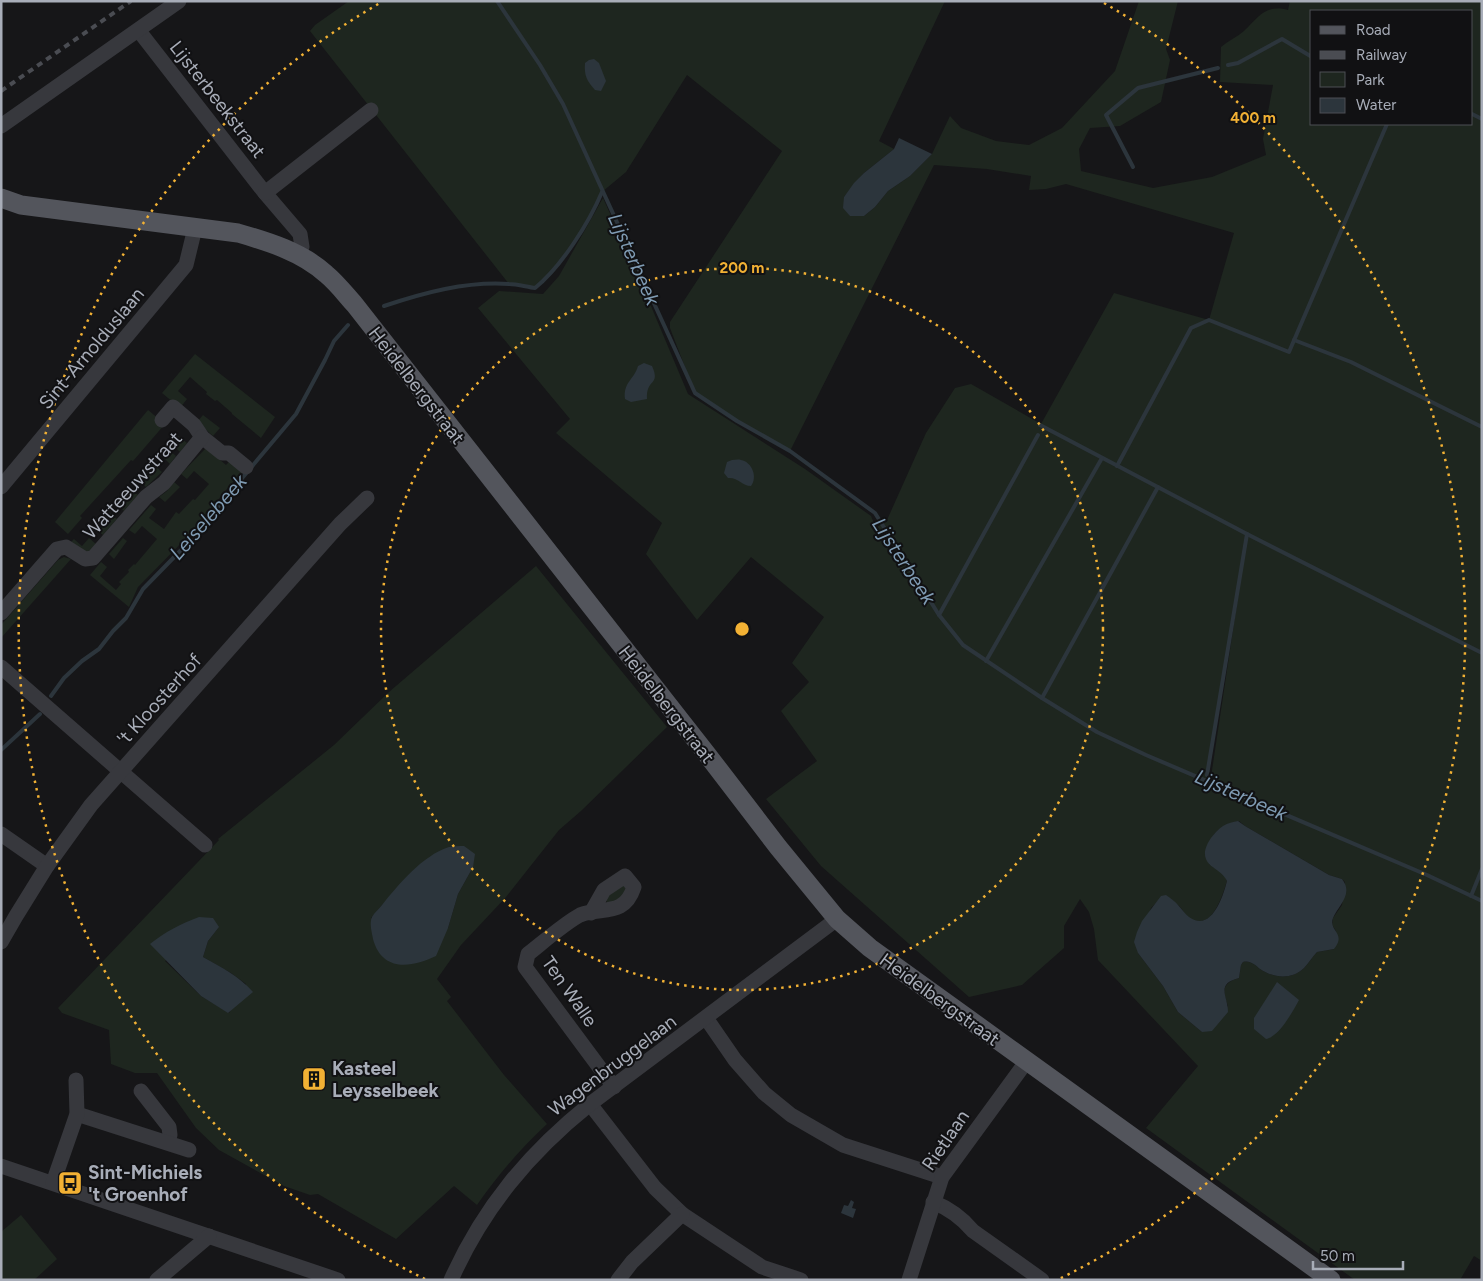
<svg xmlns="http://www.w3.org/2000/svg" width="1483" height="1281" font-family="Figtree,sans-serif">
	<rect width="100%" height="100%" fill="#161618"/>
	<g fill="#1e261f" fill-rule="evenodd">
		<path d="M349,1h596l-66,140 15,8 -30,24 -20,24 6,19h14l11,-9 13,-16 22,-15 22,-22 18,-38 11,12 35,13 33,4 33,-17 53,-57 24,-70h39l-12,48 4,11 -9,42 -41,24 -30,2 -11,21 2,22 72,17 59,-11 54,-22 -3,-16 10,-54 -53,-3 1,-35c7,-6 16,-10 23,-16 15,-14 21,-27 44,-21l2,-9h192v1260l-8,-5 -14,24h-105l-209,-152 52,-62 -100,-106 -4,-31 -5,-17 -9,-13 -16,27v22l-42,37 -53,12 -148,-131 -55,-67 51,-38 -36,-50 28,-29 -17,-19 32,-46 -73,-60 -54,63 -51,-66 16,-31 -106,-90 14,-14 -92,-111 21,-17 44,3 16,-18 44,-78 37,82 48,114 117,75 66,47 5,12 11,-8 39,-87 29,-45 16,-4 70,40 73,-131 95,27 25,-87 -168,-49 -20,5 -17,1 2,-14 -44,-7 -53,-4 -144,286 -53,-30 -42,-28 -25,-65v-6l112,-171 -95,-76 -61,97 -24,20 -7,16 -15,25 -32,45 -13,10 -26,-4 -199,-253 5,-6zM1312,11h160v113h-160zM1241,569l1,1 -31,207 -4,-2zM1239,821l6,5 84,49 13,4 3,3 -3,23 -9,13 -1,7 4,6 -2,18 -17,3c-5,5 -8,11 -13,16 -12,12 -31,10 -44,1 -5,-4 -10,-9 -17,-7l-2,3 -2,13c-17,5 -17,13 -11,28l-26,26 -24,-20 -15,-26 -25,-33 13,-45 8,-8c5,1 14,1 19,5 4,3 6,9 10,12 23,17 34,-20 39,-36l-3,-7 -15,-10c-1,-26 3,-36 30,-43z"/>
		<polygon points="195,354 275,417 261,438 232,414 232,413 217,400 215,401 206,394 207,392 190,377 178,391 187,399 180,408 162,393"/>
		<polygon points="148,410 165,424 133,461 131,460 80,516 82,518 68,534 55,522"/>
		<polygon points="203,415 220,428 213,436 197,422"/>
		<polygon points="177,435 187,443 180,452 173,445 176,442 173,439"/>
		<polygon points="206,448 226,465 230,461 244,473 240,475 226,490 192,532 138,587 129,607 90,575 101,562 107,567 100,576 116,590 121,584 119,582 129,572 128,570 134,564 135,565 157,539 142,526 135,534 129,530 151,505 156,509 149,518 164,529 176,512 179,514 193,499 195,500 209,484 194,471 187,479 181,474"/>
		<polygon points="168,449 176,456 170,464 162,456"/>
		<polygon points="155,466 162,472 146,487 138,479 144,471 147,473"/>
		<polygon points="174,482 180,487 165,502 159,497 167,491"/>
		<polygon points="131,489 138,495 124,511 117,504 127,491 128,492"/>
		<polygon points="109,512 117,519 103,535 96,529"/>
		<polygon points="89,538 96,544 89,552 81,550 71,542 74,539 82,546"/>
		<polygon points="123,538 127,541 114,559 109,554"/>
		<polygon points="64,557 71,559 1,638 1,625 58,560"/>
		<path d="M536,566l131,161 -86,84 -22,19 -53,67 -45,48 -24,34 14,18 -4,4 57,74 43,49c-27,25 -49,51 -70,81l-23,-19 -58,53 -78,-45 -8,1 -26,-9 -65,-36 -23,-22 -39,-55h-22l-24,-9 -2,-34 -47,-17 -4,-5 161,-168 -1,-1 116,-94 55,-53zM473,867l-15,27 -10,34 -77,-10 12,-14zM219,927l-11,14 -5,16 28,16 15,11 -17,29 -28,-17 -36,-35z"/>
		<polygon points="623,883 629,891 611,905 607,902 605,899"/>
		<polygon points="21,1215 57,1259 34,1280 1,1280 1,1232"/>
	</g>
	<g fill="#2c353c">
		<path d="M594,59l5,4 7,18 -5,10 -6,-1c-8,-9 -11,-14 -10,-27l4,-3z"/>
		<polygon points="899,138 932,154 910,176 888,191 875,207 864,216 850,216 843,208 844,197 854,183 864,173 894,149"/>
		<path d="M644,363l8,3c9,20 -6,12 -5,33l-16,3 -6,-3c-2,-17 9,-19 13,-33z"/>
		<path d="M732,460c3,0 6,-1 9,0 11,2 17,17 10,26 -9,0 -13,-9 -23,-8l-4,-5 3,-11z"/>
		<path d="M1238,821l7,5 84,49 13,4c12,15 -4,27 -9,39 -5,13 14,15 1,31l-17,3c-5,5 -8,11 -13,16 -12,12 -31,10 -44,1 -5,-4 -10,-9 -17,-7l-2,3 -2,13c-24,6 -11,18 -11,34l-16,19 -10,1 -24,-20 -15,-26 -25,-33 -4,-11 3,-10 5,-11 19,-25 5,-1c4,3 9,6 12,10 4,4 7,9 11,12 22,16 34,-20 38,-36 -6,-12 -18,-13 -21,-22 -5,-11 9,-28 17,-33 5,-3 10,-4 15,-5z"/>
		<path d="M464,846l11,8 -2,13 -15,27 -10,34 -12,28c-25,12 -54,16 -63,-17 -1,-6 -4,-16 -1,-22 2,-4 7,-8 10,-12 16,-20 41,-50 67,-58 4,-1 10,-1 15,-1z"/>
		<path d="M199,917l14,1 6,9 -11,14 -5,16c18,10 36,19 50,35l-25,21 -27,-17 -51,-52c15,-12 30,-20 49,-27z"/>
		<path d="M1277,982l22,18c-6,11 -20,37 -33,39l-12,-10v-11z"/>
		<polygon points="851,1200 854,1202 852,1208 856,1209 853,1218 841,1213 844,1205 848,1206"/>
	</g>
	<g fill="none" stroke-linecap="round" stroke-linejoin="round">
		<g stroke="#2c353c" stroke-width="4">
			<polyline points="497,1 540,65 563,104 695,393 737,421 790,451 875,513 939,615 963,645 1042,698 1097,732 1146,755 1427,875 1482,901"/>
			<polyline points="1228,65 1238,63 1282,39 1312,57"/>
			<polyline points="1472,114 1482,119"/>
			<polyline points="1133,167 1106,115 1138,88 1218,68"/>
			<path d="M384,306c39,-13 82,-25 125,-22 8,0 18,3 26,4 26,-21 54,-65 67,-96"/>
			<polyline points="1294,340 1351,362 1482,427"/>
			<polyline points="1040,425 1247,534 1482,653"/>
			<polyline points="1117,466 1191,328 1209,320 1289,352 1387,124"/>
			<polyline points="939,615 1038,435"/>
			<polyline points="986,661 1102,458"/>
			<polyline points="51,696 64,678 82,661 99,649 113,631 126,618 143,589 185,546 296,414 325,360 334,341 348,325"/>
			<polyline points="1042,698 1158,487"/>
			<polyline points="1,750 40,714"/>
			<polyline points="1207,775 1247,534"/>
			<polyline points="1471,896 1482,869"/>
		</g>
		<g stroke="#37383d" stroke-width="15">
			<polyline points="139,31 265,193 300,234 302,247 297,254"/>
			<polyline points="1,126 179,1"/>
			<polyline points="265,193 371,110"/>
			<polyline points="162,420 173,407 194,425 202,437 222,453 229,453 246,467"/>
			<polyline points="1,487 186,265 195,228"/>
			<polyline points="1,613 57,549 66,547 85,559 93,558 146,497 164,483 202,437"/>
			<polyline points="1,667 205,845"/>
			<polyline points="1,834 47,866"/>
			<path d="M591,913l13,-23 21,-14 9,11c-10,31 -33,19 -54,28 -15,8 -38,28 -52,39l-3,13 89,120"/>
			<polyline points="1,942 16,916 47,866 91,805 340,524 367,498"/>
			<polyline points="706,1018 735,1060 764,1093 791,1115 843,1145 942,1177"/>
			<polyline points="141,1091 169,1127 170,1135 168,1142"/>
			<polyline points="590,1104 655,1188 682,1214 762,1267 801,1280"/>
			<polyline points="77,1114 189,1150"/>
			<polyline points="1,1166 338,1280"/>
			<polyline points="53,1183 77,1114 76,1080"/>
			<path d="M933,1202c15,6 30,17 40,29l69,49"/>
			<polyline points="157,1280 209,1236"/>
			<path d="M451,1280c32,-72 78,-127 139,-176l247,-185"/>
			<polyline points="618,1280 632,1262 682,1214"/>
			<polyline points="909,1280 942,1177 1026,1062"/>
		</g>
		<path stroke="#53555c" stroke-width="19" d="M1,198l20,7 217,28c31,9 64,19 88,41 11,9 20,21 29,31l351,448 72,94 59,72 33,29 461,332"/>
		<polyline stroke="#4a4c52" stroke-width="4" stroke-dasharray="6 5" stroke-linecap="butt" points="1,91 131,1"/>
	</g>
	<g fill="none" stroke="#f2b134" stroke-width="2.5" stroke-dasharray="2.5 5">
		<circle cx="742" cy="629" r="361"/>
		<path d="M425 1279A723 723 0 0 1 380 3M1104 3A723 723 0 0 1 1059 1279"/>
	</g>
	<defs>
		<symbol id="building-square" viewBox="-11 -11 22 22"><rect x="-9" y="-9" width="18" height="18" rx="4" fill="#f2b134" stroke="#111113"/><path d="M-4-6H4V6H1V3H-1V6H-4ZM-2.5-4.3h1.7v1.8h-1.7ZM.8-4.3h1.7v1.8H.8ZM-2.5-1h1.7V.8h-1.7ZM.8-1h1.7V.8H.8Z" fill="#111"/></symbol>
		<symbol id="bus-square" viewBox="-11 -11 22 22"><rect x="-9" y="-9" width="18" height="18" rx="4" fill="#f2b134" stroke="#111113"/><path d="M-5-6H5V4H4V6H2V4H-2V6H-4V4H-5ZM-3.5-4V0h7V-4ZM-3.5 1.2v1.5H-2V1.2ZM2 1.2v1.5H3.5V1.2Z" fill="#111"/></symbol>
	</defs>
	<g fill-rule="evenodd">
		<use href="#building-square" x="300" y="1065" width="28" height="28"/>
		<use href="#bus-square" x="56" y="1169" width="28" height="28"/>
	</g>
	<g text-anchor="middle" stroke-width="4" stroke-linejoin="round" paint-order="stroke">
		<g font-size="19" fill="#a8adb8" stroke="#111113">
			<text transform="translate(218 99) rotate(52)" y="7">Lijsterbeekstraat</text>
			<text transform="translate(91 348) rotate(-50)" y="7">Sint-Arnolduslaan</text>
			<text transform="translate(417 385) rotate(52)" y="7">Heidelbergstraat</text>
			<text transform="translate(132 485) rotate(-48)" y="7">Watteeuwstraat</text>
			<text transform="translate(159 699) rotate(-48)" y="7">'t Kloosterhof</text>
			<text transform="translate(667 704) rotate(52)" y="7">Heidelbergstraat</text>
			<text transform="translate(570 991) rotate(55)" y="7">Ten Walle</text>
			<text transform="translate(940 999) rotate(36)" y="7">Heidelbergstraat</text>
			<text transform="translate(612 1065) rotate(-37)" y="7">Wagenbruggelaan</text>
			<text transform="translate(945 1140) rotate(-56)" y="7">Rietlaan</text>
		</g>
		<g font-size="19" font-weight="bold" fill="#a8adb8" stroke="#111113" text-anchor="start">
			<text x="332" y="1075">Kasteel<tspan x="332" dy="22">Leysselbeek</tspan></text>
			<text x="88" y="1179">Sint-Michiels<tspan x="88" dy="22">'t Groenhof</tspan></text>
		</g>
		<g font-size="20" font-style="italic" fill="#7f9bb3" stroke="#111113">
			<text transform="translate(634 259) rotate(66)" y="7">Lijsterbeek</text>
			<text transform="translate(208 517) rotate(-49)" y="7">Leiselebeek</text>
			<text transform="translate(904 561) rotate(57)" y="7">Lijsterbeek</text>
			<text transform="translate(1241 795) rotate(24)" y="7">Lijsterbeek</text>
		</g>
	</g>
	<circle cx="742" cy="629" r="8" fill="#f2b134" stroke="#111113" stroke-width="2.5"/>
	<g font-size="15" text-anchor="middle" font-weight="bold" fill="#f2b134" stroke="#111113" stroke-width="4" stroke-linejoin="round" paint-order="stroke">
		<text x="1253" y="123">400 m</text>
		<text x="742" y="273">200 m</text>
	</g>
	<rect width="1483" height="1281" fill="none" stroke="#a8adb8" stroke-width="5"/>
	<rect x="1310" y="10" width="162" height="115" fill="#111113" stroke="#4d4f55"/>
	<rect x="1320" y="26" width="25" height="8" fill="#53555c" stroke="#4d4f55"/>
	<text x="1356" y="35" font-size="15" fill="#a8adb8">Road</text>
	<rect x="1320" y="51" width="25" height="8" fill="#4a4c52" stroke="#4d4f55"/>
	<text x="1356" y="60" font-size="15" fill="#a8adb8">Railway</text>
	<rect x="1320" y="72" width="25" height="15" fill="#1e261f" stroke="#4d4f55"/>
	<text x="1356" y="85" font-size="15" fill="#a8adb8">Park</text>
	<rect x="1320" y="98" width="25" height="15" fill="#2c353c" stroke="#4d4f55"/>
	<text x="1356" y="110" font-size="15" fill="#a8adb8">Water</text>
	<path d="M1313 1261v8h90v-8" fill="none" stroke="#a8adb8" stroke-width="2.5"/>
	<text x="1320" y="1261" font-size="15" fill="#a8adb8" stroke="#111113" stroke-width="4" paint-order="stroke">50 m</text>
</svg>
